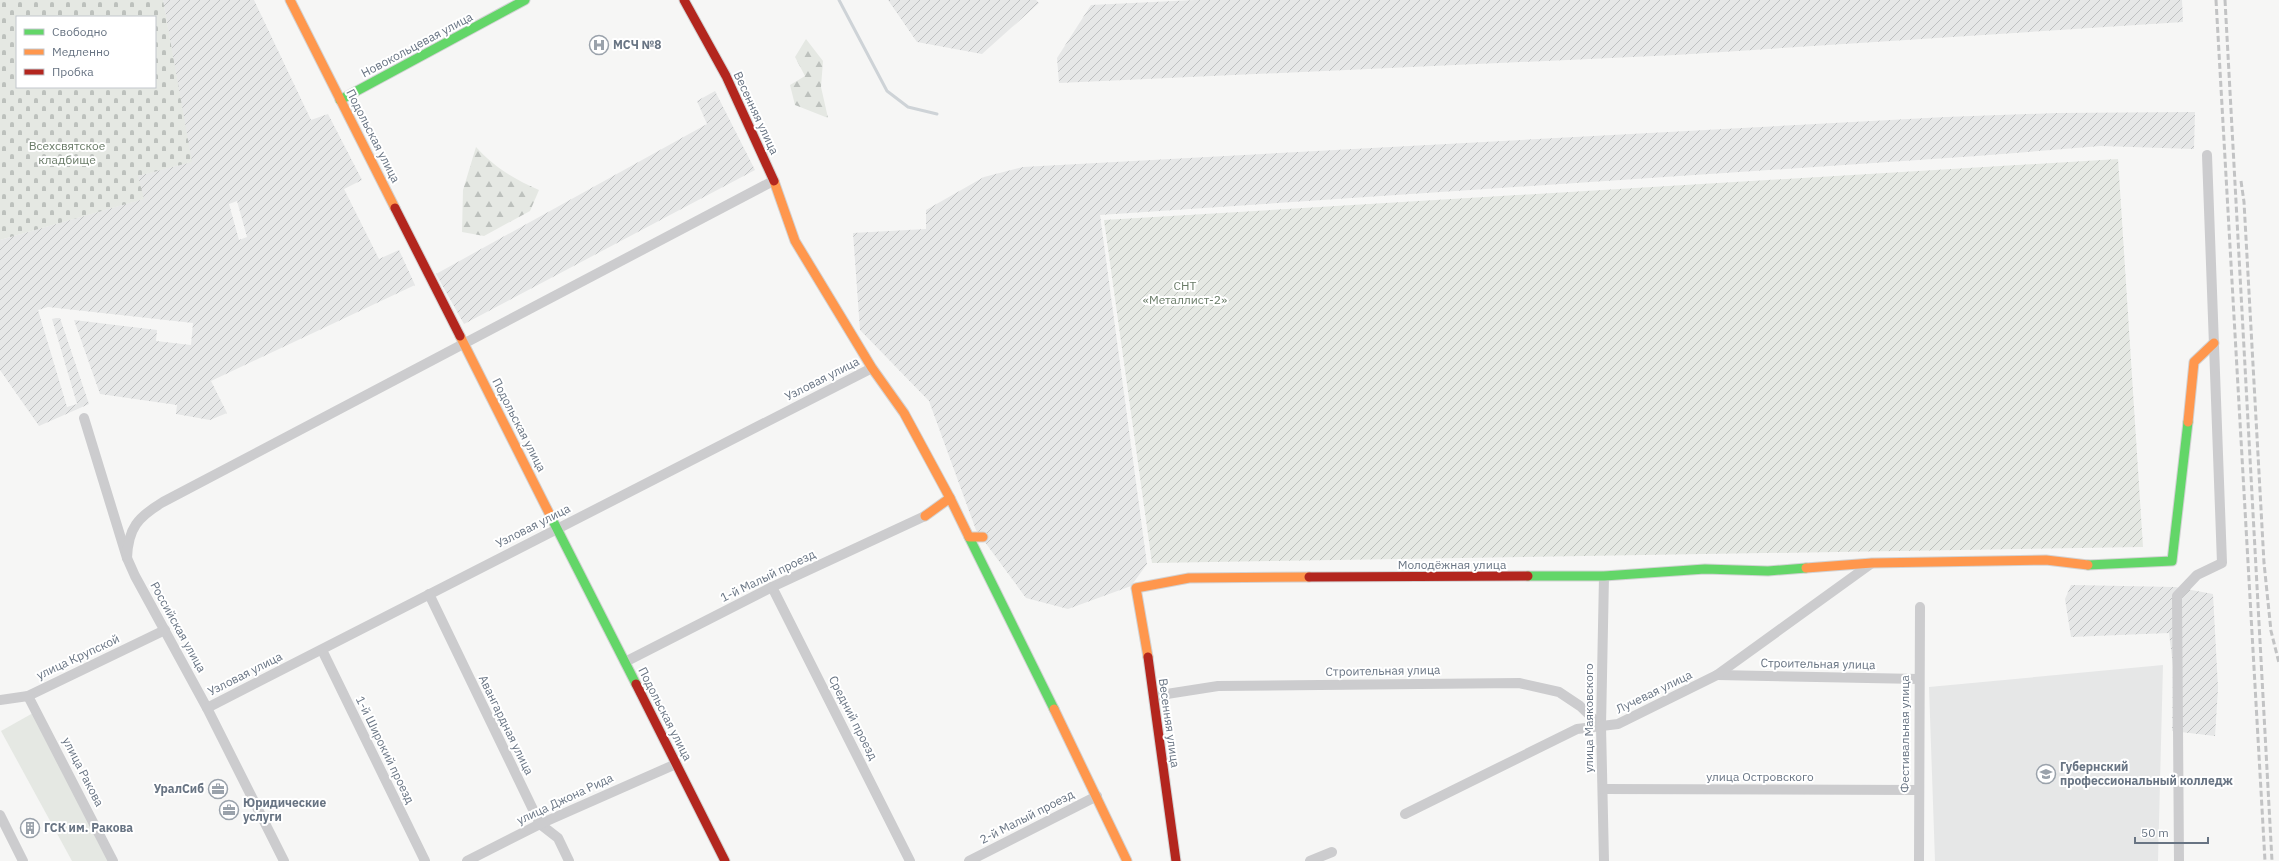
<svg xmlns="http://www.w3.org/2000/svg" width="2279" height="861" font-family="'IBM Plex Sans',sans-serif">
	<defs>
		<pattern id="industrial-furrows" width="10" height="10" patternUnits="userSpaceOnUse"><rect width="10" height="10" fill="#e6e7e7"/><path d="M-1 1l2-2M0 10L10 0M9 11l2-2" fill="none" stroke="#bec0c1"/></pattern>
		<pattern id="forest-firs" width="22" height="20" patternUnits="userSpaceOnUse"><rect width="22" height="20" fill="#e5e8e3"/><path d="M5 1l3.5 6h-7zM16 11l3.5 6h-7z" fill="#bdc1bd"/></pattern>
		<pattern id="cemetery-stones" width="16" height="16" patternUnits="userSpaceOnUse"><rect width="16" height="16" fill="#e5e8e3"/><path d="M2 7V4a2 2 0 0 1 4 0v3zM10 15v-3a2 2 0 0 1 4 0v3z" fill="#bdc1bd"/></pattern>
		<pattern id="garden-furrows" width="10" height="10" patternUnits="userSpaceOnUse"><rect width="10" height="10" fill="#e5e8e3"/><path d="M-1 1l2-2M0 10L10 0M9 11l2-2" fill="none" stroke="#bdc1bd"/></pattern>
	</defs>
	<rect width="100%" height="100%" fill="#f6f6f5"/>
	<polygon fill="#e6e7e7" points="2163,665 2158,861 1935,861 1929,687"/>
	<g fill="url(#industrial-furrows)" fill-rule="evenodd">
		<path d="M163,0h91l57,120 17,-6 34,66 -18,9 35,70 20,-9 16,35 -204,96 16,32 -17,7 -34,-6 1,-9 -77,-11 -26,-74 83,10 -1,11 35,4 2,-22 -145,-16 -10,3 29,97 10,-3 -25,-85 4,-1h4l29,86 -50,22 -39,-56v-130l143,-41 -6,-23 54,-14zM237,201l10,36 -8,3 -10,-36z"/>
		<polygon points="888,0 1036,0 1039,3 982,54 917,42"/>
		<polygon points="1195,0 2182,0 2183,22 1676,55 1059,83 1057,58 1091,5"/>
		<polygon points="715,91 755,170 464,324 436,274 707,124 697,101"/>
		<polygon points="2195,112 2194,149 2101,146 1977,156 1100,215 1147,564 1131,586 1068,609 1026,598 976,530 929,401 860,330 853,233 926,229 926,210 984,177 1023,167 1946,117 2057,113"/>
		<polygon points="2071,585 2175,587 2213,594 2218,688 2215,736 2172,731 2173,666 2169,633 2071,637 2065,599"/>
	</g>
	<polygon fill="#e5e8e3" points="33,713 109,861 72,861 1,731"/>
	<g fill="url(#forest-firs)">
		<polygon points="806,39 823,61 821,87 828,118 795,105 790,85 805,76 795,57"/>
		<path d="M476,147c18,20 38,32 63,43l-9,21 -46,25 -22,-4 1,-42z"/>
	</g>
	<path fill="url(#cemetery-stones)" fill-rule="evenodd" d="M0,0h163l29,162 -54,14 6,23 -144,41zM17,17h138v70h-138z"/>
	<polygon fill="url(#garden-furrows)" points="2118,159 2143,547 1152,563 1104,220"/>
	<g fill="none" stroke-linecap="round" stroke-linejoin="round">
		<polyline stroke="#ced3d7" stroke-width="3" points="839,0 887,91 908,107 937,114"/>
		<defs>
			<g id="fast">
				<polyline points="340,100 525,0"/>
				<polyline points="550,515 636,684"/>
				<polyline points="969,537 1054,709"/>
				<polyline points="2088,565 2172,561 2188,422"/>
				<polyline points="1528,576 1604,576 1705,569 1768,571 1806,568"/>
			</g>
			<g id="slow">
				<polyline points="290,0 395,208"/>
				<polyline points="774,181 795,241 872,368 904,413 950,498"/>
				<polyline points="460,336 550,515"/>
				<polyline points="2188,422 2194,362 2214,343"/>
				<polyline points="925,516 950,498 969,537 983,537"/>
				<polyline points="1806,568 1872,563 2046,560 2088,565"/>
				<polyline points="1148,657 1136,588 1189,578 1309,577"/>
				<polyline points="1054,709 1127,861"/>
			</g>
			<g id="jam">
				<polyline points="684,0 726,76 774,181"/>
				<polyline points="395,208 460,336"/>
				<polyline points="1309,577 1528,576"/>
				<polyline points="1148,657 1176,861"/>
				<polyline points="636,684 725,861"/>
			</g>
		</defs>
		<use href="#fast" stroke="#d2d2d3" stroke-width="11"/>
		<use href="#slow" stroke="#d2d2d3" stroke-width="11"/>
		<use href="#jam" stroke="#d2d2d3" stroke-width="11"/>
		<g stroke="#ccccce" stroke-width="10">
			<polyline points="84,418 127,558 135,576 207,708 284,861"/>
			<path d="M127,558c1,-30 11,-41 36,-56l610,-321"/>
			<polyline points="1604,576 1601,726 1604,861"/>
			<polyline points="772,587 910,861"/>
			<polyline points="429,594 540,824 558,838 569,861"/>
			<polyline points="322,650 425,861"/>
			<polyline points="625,662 772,587 925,516"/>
			<polyline points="1717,675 1919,679"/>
			<polyline points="28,696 113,861"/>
			<polyline points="1154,696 1218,686 1519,683 1559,692 1580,706 1601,726"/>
			<polyline points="0,700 28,696 165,630"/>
			<polyline points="207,708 872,368"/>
			<polyline points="1603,789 1918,790"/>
			<polyline points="1405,814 1577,729 1618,724 1717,675 1872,563"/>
			<polyline points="0,815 23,861"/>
			<polyline points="467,861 540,824 676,764"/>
			<polyline points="969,861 1097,796"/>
			<polyline points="1310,861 1332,852"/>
			<polyline points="1919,861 1920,607"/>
			<polyline points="2179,861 2177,596 2197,575 2222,563 2207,155"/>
		</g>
		<use href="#fast" stroke="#63d668" stroke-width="9"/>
		<use href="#slow" stroke="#ff974d" stroke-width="9"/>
		<use href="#jam" stroke="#b3261e" stroke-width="9"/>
		<g stroke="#c2c3c4" stroke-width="3" stroke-dasharray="6 3" stroke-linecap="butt">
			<polyline points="2216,0 2265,861"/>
			<polyline points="2225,0 2272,861"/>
			<polyline points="2241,181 2244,202 2264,563 2271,631 2279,663"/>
		</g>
	</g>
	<defs>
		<symbol id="hospital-ring" viewBox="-11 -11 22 22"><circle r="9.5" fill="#fff" stroke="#9aa2ab" stroke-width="1.5"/><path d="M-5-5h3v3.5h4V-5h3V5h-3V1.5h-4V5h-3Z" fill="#9aa2ab"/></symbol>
		<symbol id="university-ring" viewBox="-11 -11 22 22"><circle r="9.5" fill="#fff" stroke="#9aa2ab" stroke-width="1.5"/><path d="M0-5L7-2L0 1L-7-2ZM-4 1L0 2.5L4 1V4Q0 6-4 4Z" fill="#9aa2ab"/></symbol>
		<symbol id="office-ring" viewBox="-11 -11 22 22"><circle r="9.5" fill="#fff" stroke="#9aa2ab" stroke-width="1.5"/><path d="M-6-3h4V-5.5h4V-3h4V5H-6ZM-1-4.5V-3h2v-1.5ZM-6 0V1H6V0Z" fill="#9aa2ab"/></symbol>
		<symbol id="building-ring" viewBox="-11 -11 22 22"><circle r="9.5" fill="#fff" stroke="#9aa2ab" stroke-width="1.5"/><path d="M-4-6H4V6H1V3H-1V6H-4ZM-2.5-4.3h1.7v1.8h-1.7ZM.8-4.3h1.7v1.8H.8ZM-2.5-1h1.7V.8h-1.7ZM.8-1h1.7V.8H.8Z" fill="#9aa2ab"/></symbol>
	</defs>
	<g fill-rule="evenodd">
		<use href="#hospital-ring" x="588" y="34" width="22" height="22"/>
		<use href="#university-ring" x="2035" y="763" width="22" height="22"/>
		<use href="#office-ring" x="207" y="778" width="22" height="22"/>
		<use href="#office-ring" x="218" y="799" width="22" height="22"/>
		<use href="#building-ring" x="19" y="817" width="22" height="22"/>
	</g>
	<g text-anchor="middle" stroke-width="4" stroke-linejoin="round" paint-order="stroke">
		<g font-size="12" fill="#687483" stroke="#fff">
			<text transform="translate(417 45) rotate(-28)" y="4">Новокольцевая улица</text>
			<text transform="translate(756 113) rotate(65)" y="4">Весенняя улица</text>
			<text transform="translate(373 136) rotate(63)" y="4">Подольская улица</text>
			<text transform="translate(822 379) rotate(-27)" y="4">Узловая улица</text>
			<text transform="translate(519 425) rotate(63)" y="4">Подольская улица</text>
			<text transform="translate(533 526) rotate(-27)" y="4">Узловая улица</text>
			<text x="1452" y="569">Молодёжная улица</text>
			<text transform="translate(768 576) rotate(-26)" y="4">1-й Малый проезд</text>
			<text transform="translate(178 627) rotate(61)" y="4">Российская улица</text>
			<text transform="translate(78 657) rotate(-25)" y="4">улица Крупской</text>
			<text transform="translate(1818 664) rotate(1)" y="4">Строительная улица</text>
			<text transform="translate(1383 671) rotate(-1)" y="4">Строительная улица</text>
			<text transform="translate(245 674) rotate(-27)" y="4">Узловая улица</text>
			<text transform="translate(1654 692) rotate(-26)" y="4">Лучевая улица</text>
			<text transform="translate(665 714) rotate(63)" y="4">Подольская улица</text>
			<text transform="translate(853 718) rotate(63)" y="4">Средний проезд</text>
			<text transform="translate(1589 718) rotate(-90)" y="4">улица Маяковского</text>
			<text transform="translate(1169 723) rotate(82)" y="4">Весенняя улица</text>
			<text transform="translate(506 725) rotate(64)" y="4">Авангардная улица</text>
			<text transform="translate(1905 734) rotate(-90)" y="4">Фестивальная улица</text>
			<text transform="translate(385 750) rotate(64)" y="4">1-й Широкий проезд</text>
			<text transform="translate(83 772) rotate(63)" y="4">улица Ракова</text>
			<text x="1760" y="781">улица Островского</text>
			<text transform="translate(565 799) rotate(-25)" y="4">улица Джона Рида</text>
			<text transform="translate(1027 817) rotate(-27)" y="4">2-й Малый проезд</text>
		</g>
		<g font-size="12" font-weight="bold" fill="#687483" stroke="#fff" text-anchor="start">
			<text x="613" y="49">МСЧ №8</text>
			<text x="2060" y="771">Губернский<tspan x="2060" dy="14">профессиональный колледж</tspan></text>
			<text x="204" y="793" text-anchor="end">УралСиб</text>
			<text x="243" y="807">Юридические<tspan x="243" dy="14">услуги</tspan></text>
			<text x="44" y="832">ГСК им. Ракова</text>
		</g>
		<g font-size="12" fill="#687a66" stroke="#fff">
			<text x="67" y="150">Всехсвятское<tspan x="67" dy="14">кладбище</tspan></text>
			<text x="1185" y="290">СНТ<tspan x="1185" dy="14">«Металлист-2»</tspan></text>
		</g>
	</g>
	<rect x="16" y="16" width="140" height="72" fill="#ffffff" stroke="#c3c7cd"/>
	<rect x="24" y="29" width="20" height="6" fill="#63d668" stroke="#c3c7cd"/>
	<text x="52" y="36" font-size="12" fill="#687483">Свободно</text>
	<rect x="24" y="49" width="20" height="6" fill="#ff974d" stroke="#c3c7cd"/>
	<text x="52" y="56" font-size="12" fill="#687483">Медленно</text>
	<rect x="24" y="69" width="20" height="6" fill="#b3261e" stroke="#c3c7cd"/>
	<text x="52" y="76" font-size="12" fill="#687483">Пробка</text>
	<path d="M2135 837v6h73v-6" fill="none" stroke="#687483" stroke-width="2"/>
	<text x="2141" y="837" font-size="12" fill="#687483" stroke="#ffffff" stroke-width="3" paint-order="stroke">50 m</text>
</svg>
